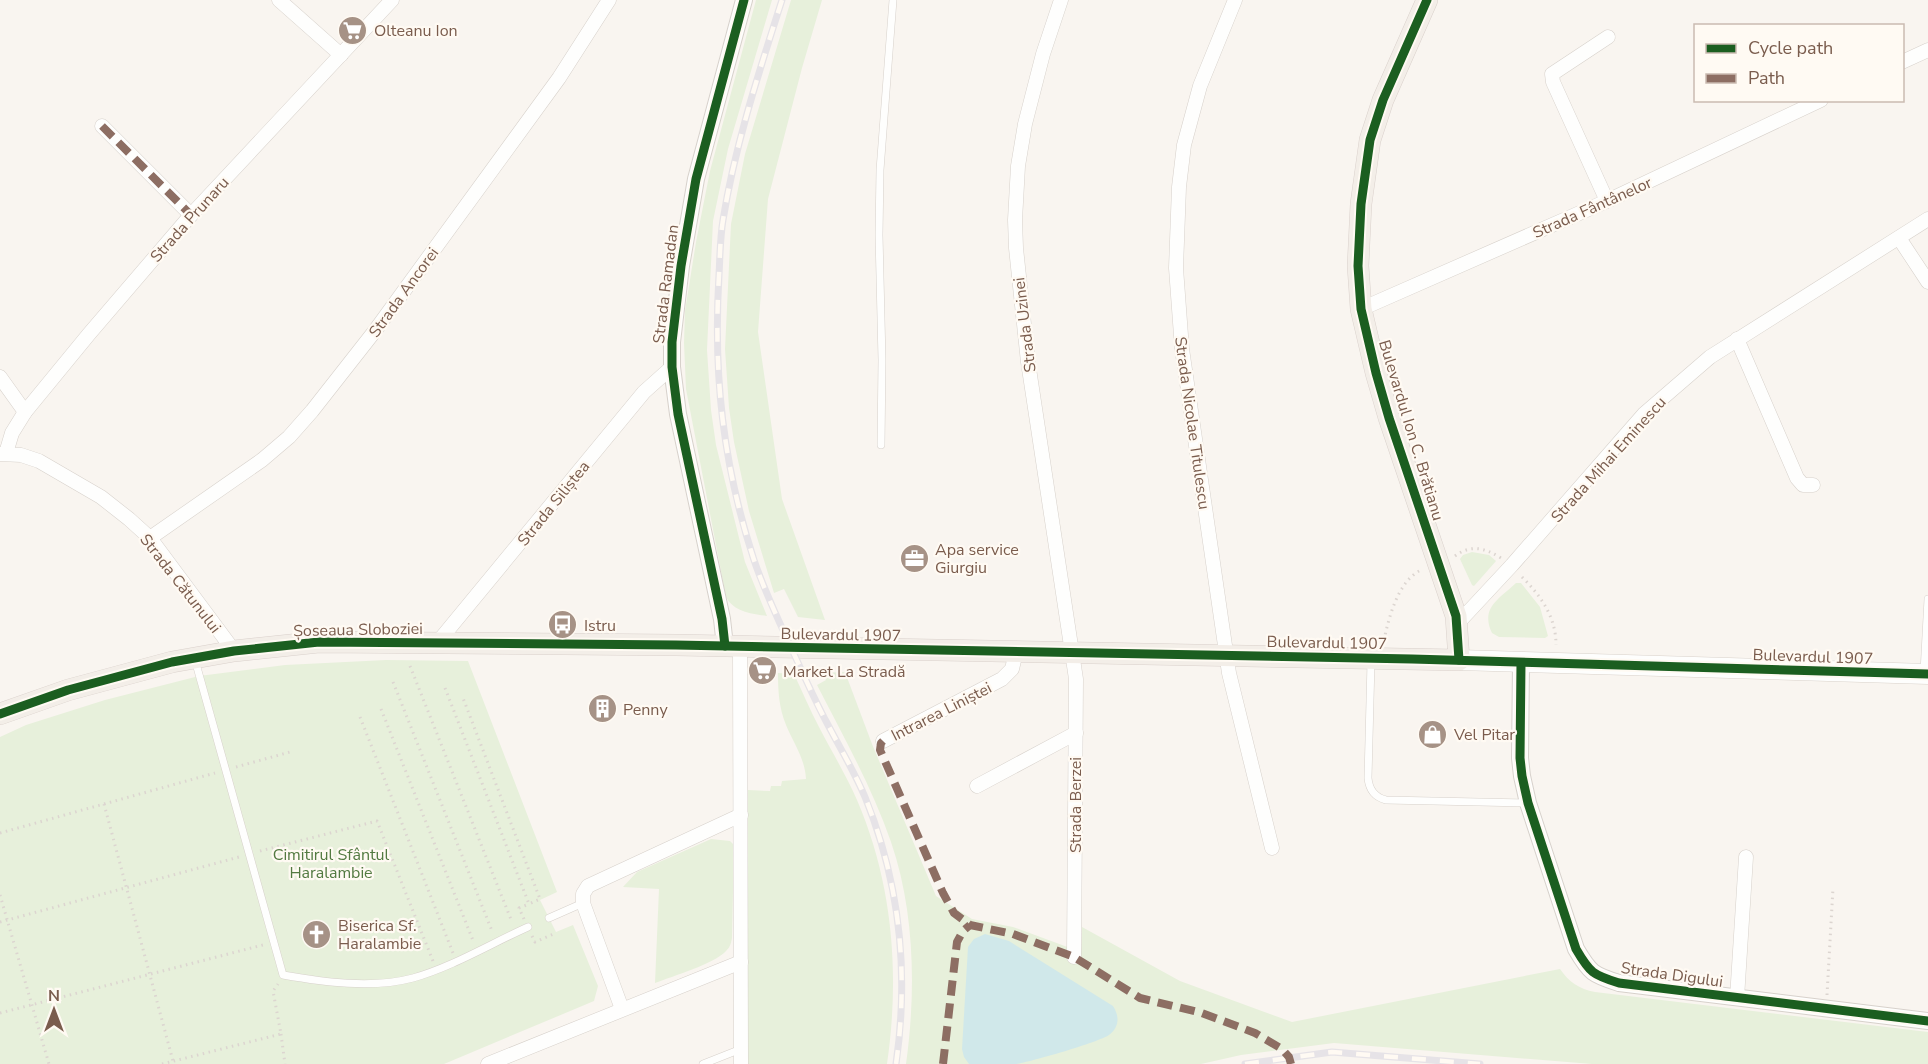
<svg xmlns="http://www.w3.org/2000/svg" width="1928" height="1064" font-family="'Nunito Sans',sans-serif">
	<rect width="100%" height="100%" fill="#f9f5f0"/>
	<g fill="#e7f0db">
		<path d="M756,0h16l-44,149 -15,72 -6,129 4,60 5,35 29,117 22,54c-15,-2 -33,-4 -41,-19l-40,-208 -2,-46 1,-32 11,-69 14,-71z"/>
		<polygon points="791,0 822,0 802,68 768,199 758,332 782,499 825,620 798,617 784,589 774,593 749,511 734,442 729,408 725,349 731,224 745,154"/>
		<polygon points="1472,552 1489,555 1496,561 1474,586 1472,585 1460,559 1463,555"/>
		<path d="M1516,583h5l19,24 8,29 -3,2 -46,-1 -7,-4c-12,-25 7,-34 24,-50z"/>
		<polygon points="386,660 468,661 557,892 540,900 556,932 573,925 598,986 594,1001 444,1064 0,1064 0,737 26,725 105,700 199,676 285,665"/>
		<path d="M845,672l27,72 64,152 36,23 41,8 68,25 1,-25 98,54 112,41 268,-53c9,13 19,20 35,23l333,40v32h-336l-258,-21 -93,12 -40,9h-295c10,-72 9,-152 -15,-222 -19,-55 -48,-106 -74,-157l9,-5 -3,-7z"/>
		<path d="M778,673l16,1c8,17 16,36 25,53 13,25 27,48 38,73 36,84 43,174 30,264h-143l4,-274 22,1 1,-5h10l1,-5 24,-2c-1,-20 -12,-35 -20,-54 -7,-17 -8,-34 -8,-52z"/>
		<path d="M711,839l19,2 4,4 -2,93c-1,6 -2,9 -6,13 -12,13 -53,25 -71,32l4,-94 -36,-2 14,-15z"/>
	</g>
	<path fill="#d0e8ea" d="M985,934l24,7 104,65c7,11 6,21 -4,29 -10,7 -79,27 -93,29 -15,0 -32,0 -47,0l-5,-7 -2,-8 6,-102 6,-8z"/>
	<g fill="none" stroke-linecap="round" stroke-linejoin="round">
		<defs>
			<g id="service">
				<polyline points="881,445 882,360 879,235 880,170 893,0"/>
				<path d="M195,660l88,315c40,7 89,14 130,3 39,-11 77,-34 115,-51"/>
				<path d="M1371,662l-3,116c1,11 6,19 18,22l142,3"/>
				<polyline points="1924,672 1928,599"/>
				<polyline points="549,918 583,903"/>
				<polyline points="703,1064 741,1049"/>
			</g>
			<g id="minor">
				<polyline points="279,0 341,55"/>
				<polyline points="1061,0 1043,54 1025,124 1018,166 1015,220 1016,248 1028,362 1076,679 1074,957"/>
				<polyline points="1235,0 1200,86 1184,145 1179,187 1176,268 1182,349 1229,673 1272,848"/>
				<polyline points="1902,62 1928,50"/>
				<polyline points="102,126 191,215"/>
				<polyline points="1607,201 1553,82 1552,74 1608,37"/>
				<polyline points="1899,238 1928,282"/>
				<polyline points="1361,309 1607,201 1821,100"/>
				<polyline points="1737,339 1797,478 1803,485 1813,485"/>
				<polyline points="0,377 25,412"/>
				<polyline points="6,453 12,433 25,412 89,334 191,215 392,0"/>
				<polyline points="0,454 21,455 39,461 101,497 129,519 150,538 234,651"/>
				<polyline points="150,538 262,460 289,437 312,411 374,332 559,78 609,0"/>
				<polyline points="1458,623 1512,565 1644,414 1710,357 1928,219"/>
				<polyline points="438,642 644,392 672,367"/>
				<polyline points="740,647 741,1064"/>
				<polyline points="883,741 1002,679 1012,669 1016,652"/>
				<polyline points="977,786 1076,733"/>
				<polyline points="1737,998 1746,857"/>
				<polyline points="622,1009 583,903 583,894 588,886 741,815"/>
				<polyline points="488,1064 741,962"/>
			</g>
			<g id="tertiary">
				<polyline points="725,646 722,619 678,414 672,367 672,342 681,266 696,179 744,0"/>
				<path d="M1521,663l-1,95 2,18 6,27 48,146c14,24 17,26 43,34l309,38"/>
			</g>
			<polyline id="secondary" points="1459,660 1928,674"/>
			<polyline id="primary" points="0,714 68,690 172,662 234,651 319,642 676,645 1459,660 1456,616 1389,418 1376,373 1361,309 1358,266 1361,204 1370,140 1383,100 1427,0"/>
		</defs>
		<use href="#service" stroke="#d7d1cb" stroke-width="8"/>
		<use href="#minor" stroke="#d7d1cb" stroke-width="15"/>
		<use href="#tertiary" stroke="#d7d1cb" stroke-width="18"/>
		<use href="#secondary" stroke="#d9d2cb" stroke-width="21"/>
		<use href="#primary" stroke="#dad1cc" stroke-width="22"/>
		<g stroke="#dcd5d0" stroke-width="3" stroke-dasharray="1.5 4.5" stroke-linecap="butt">
			<path d="M1455,556c16,-12 30,-8 46,2"/>
			<path d="M1522,577c19,19 34,40 34,68"/>
			<path d="M1384,640c5,-23 14,-59 37,-70"/>
			<polyline points="410,666 512,922"/>
			<polyline points="393,682 492,931"/>
			<polyline points="445,688 529,904 540,899 463,698"/>
			<polyline points="381,709 474,943"/>
			<polyline points="360,717 453,953"/>
			<polyline points="236,767 290,752"/>
			<polyline points="104,804 173,1061"/>
			<polyline points="0,833 215,773"/>
			<polyline points="260,851 377,821 433,961"/>
			<polyline points="0,895 49,1064"/>
			<polyline points="524,919 519,908 529,904"/>
			<polyline points="0,922 239,857"/>
			<polyline points="532,936 535,942 556,933"/>
			<polyline points="1827,995 1833,888"/>
			<polyline points="0,1013 263,945"/>
			<polyline points="281,1034 285,1064"/>
			<polyline points="162,1064 281,1034 273,991 278,984"/>
		</g>
		<use href="#service" stroke="#fefefd" stroke-width="7"/>
		<use href="#minor" stroke="#fefefd" stroke-width="14"/>
		<use href="#tertiary" stroke="#fefefd" stroke-width="16"/>
		<use href="#secondary" stroke="#fefefd" stroke-width="20"/>
		<use href="#primary" stroke="#f3eee8" stroke-width="21"/>
		<defs>
			<g id="rail">
				<path d="M782,0c-23,72 -47,145 -59,220 -3,18 -3,37 -4,55 -6,100 4,190 35,285 9,27 21,52 32,77 14,29 26,58 41,86 13,25 27,48 38,74 35,86 44,176 31,267"/>
				<polyline points="1245,1064 1332,1052 1480,1064"/>
			</g>
		</defs>
		<use href="#rail" stroke="#e6e3e7" stroke-width="7"/>
		<use href="#rail" stroke="#fffaf3" stroke-width="4.5" stroke-dasharray="14" stroke-linecap="butt"/>
		<g stroke="#8d6e63" stroke-width="8" stroke-dasharray="15 8" stroke-linecap="butt">
			<polyline points="102,126 191,215"/>
			<polyline points="883,741 881,743 880,750 943,893 954,913 970,925 1013,934 1074,957 1140,998 1202,1013 1255,1033 1282,1049 1289,1057 1291,1064"/>
			<polyline points="943,1064 957,942 963,931 970,925"/>
		</g>
		<defs>
			<g id="cycleway">
				<polyline points="1427,0 1383,100 1370,140 1361,204 1358,266 1361,309 1376,373 1389,418 1456,616 1459,660"/>
				<polyline points="725,646 722,619 678,414 672,367 672,342 681,266 696,179 744,0"/>
				<path d="M1521,663l-1,95 2,18 6,27 48,146c14,24 17,26 43,34l309,38"/>
				<polyline points="0,714 68,690 172,662 234,651 319,642 676,645 1412,659 1928,674"/>
			</g>
		</defs>
		<use href="#cycleway" stroke="#fffaf3" stroke-width="13"/>
		<use href="#cycleway" stroke="#1b5e20" stroke-width="9"/>
	</g>
	<defs>
		<symbol id="supermarket-disc" viewBox="-11 -11 22 22"><circle r="9.5" fill="#a69286" stroke="#fffaf3"/><path d="M-6-5.5h2.5l.6 2H6L4.5 2H-2.5L-4.4-4H-6ZM-1.5 3.2a1.3 1.3 0 1 0 .1 0ZM3 3.2a1.3 1.3 0 1 0 .1 0Z" fill="#fff"/></symbol>
		<symbol id="office-disc" viewBox="-11 -11 22 22"><circle r="9.5" fill="#a69286" stroke="#fffaf3"/><path d="M-6-3h4V-5.5h4V-3h4V5H-6ZM-1-4.5V-3h2v-1.5ZM-6 0V1H6V0Z" fill="#fff"/></symbol>
		<symbol id="bus-disc" viewBox="-11 -11 22 22"><circle r="9.5" fill="#a69286" stroke="#fffaf3"/><path d="M-5-6H5V4H4V6H2V4H-2V6H-4V4H-5ZM-3.5-4V0h7V-4ZM-3.5 1.2v1.5H-2V1.2ZM2 1.2v1.5H3.5V1.2Z" fill="#fff"/></symbol>
		<symbol id="building-disc" viewBox="-11 -11 22 22"><circle r="9.5" fill="#a69286" stroke="#fffaf3"/><path d="M-4-6H4V6H1V3H-1V6H-4ZM-2.5-4.3h1.7v1.8h-1.7ZM.8-4.3h1.7v1.8H.8ZM-2.5-1h1.7V.8h-1.7ZM.8-1h1.7V.8H.8Z" fill="#fff"/></symbol>
		<symbol id="shop-disc" viewBox="-11 -11 22 22"><circle r="9.5" fill="#a69286" stroke="#fffaf3"/><path d="M-5-2.5h2.3a2.7 3.5 0 0 1 5.4 0H5L5.5 6h-11ZM-1.5-2.5h3a1.5 2.3 0 0 0-3 0Z" fill="#fff"/></symbol>
		<symbol id="church-disc" viewBox="-11 -11 22 22"><circle r="9.5" fill="#a69286" stroke="#fffaf3"/><path d="M-1.2-6h2.4v3.5h3.3v2.4h-3.3V6h-2.4V-.1h-3.3v-2.4h3.3Z" fill="#fff"/></symbol>
	</defs>
	<g fill-rule="evenodd">
		<use href="#supermarket-disc" x="336" y="14" width="33" height="33"/>
		<use href="#office-disc" x="898" y="542" width="33" height="33"/>
		<use href="#bus-disc" x="546" y="608" width="33" height="33"/>
		<use href="#supermarket-disc" x="746" y="654" width="33" height="33"/>
		<use href="#building-disc" x="586" y="692" width="33" height="33"/>
		<use href="#shop-disc" x="1416" y="718" width="33" height="33"/>
		<use href="#church-disc" x="300" y="918" width="33" height="33"/>
	</g>
	<g text-anchor="middle" stroke-width="4.5" stroke-linejoin="round" paint-order="stroke">
		<g font-size="16" fill="#7a5c4d" stroke="#fffaf3" text-anchor="start">
			<text x="374" y="36">Olteanu Ion</text>
			<text x="935" y="555">Apa service<tspan x="935" dy="18">Giurgiu</tspan></text>
			<text x="584" y="631">Istru</text>
			<text x="783" y="677">Market La Stradă</text>
			<text x="623" y="715">Penny</text>
			<text x="1454" y="740">Vel Pitar</text>
			<text x="338" y="931">Biserica Sf.<tspan x="338" dy="18">Haralambie</tspan></text>
		</g>
		<g font-size="16" fill="#7a5c4d" stroke="#fffaf3">
			<text transform="translate(1592 207) rotate(-24)" y="6">Strada Fântânelor</text>
			<text transform="translate(189 219) rotate(-48)" y="6">Strada Prunaru</text>
			<text transform="translate(665 284) rotate(-83)" y="6">Strada Ramadan</text>
			<text transform="translate(403 292) rotate(-54)" y="6">Strada Ancorei</text>
			<text transform="translate(1024 325) rotate(-97)" y="6">Strada Uzinei</text>
			<text transform="translate(1193 423) rotate(82)" y="6">Strada Nicolae Titulescu</text>
			<text transform="translate(1412 430) rotate(73)" y="6">Bulevardul Ion C. Brătianu</text>
			<text transform="translate(1608 459) rotate(-48)" y="6">Strada Mihai Eminescu</text>
			<text transform="translate(553 503) rotate(-51)" y="6">Strada Siliștea</text>
			<text transform="translate(181 583) rotate(52)" y="6">Strada Cătunului</text>
			<text transform="translate(358 629) rotate(-1)" y="6">Șoseaua Sloboziei</text>
			<text transform="translate(841 634) rotate(1)" y="6">Bulevardul 1907</text>
			<text transform="translate(1327 642) rotate(1)" y="6">Bulevardul 1907</text>
			<text transform="translate(1813 656) rotate(2)" y="6">Bulevardul 1907</text>
			<text transform="translate(941 711) rotate(-27)" y="6">Intrarea Liniștei</text>
			<text transform="translate(1075 805) rotate(-90)" y="6">Strada Berzei</text>
			<text transform="translate(1672 974) rotate(8)" y="6">Strada Digului</text>
		</g>
		<g font-size="16" fill="#537a41" stroke="#fffaf3">
			<text x="331" y="860">Cimitirul Sfântul<tspan x="331" dy="18">Haralambie</tspan></text>
		</g>
	</g>
	<rect x="1694" y="24" width="210" height="78" fill="#fffaf3" stroke="#cabbb1" stroke-width="1.5"/>
	<rect x="1706" y="44" width="30" height="9" fill="#1b5e20" stroke="#cabbb1" stroke-width="1.5"/>
	<text x="1748" y="54" font-size="18" fill="#7a5c4d">Cycle path</text>
	<rect x="1706" y="74" width="30" height="9" fill="#8d6e63" stroke="#cabbb1" stroke-width="1.5"/>
	<text x="1748" y="84" font-size="18" fill="#7a5c4d">Path</text>
	<g transform="translate(54 1010)" stroke="#fffaf3" stroke-width="4.5" paint-order="stroke">
	<path d="M0-4.5L10 22L0 15L-10 22Z" fill="#7a5c4d"/>
	<text y="-9" font-size="16" font-weight="bold" text-anchor="middle" fill="#7a5c4d">N</text>
	</g>
</svg>
